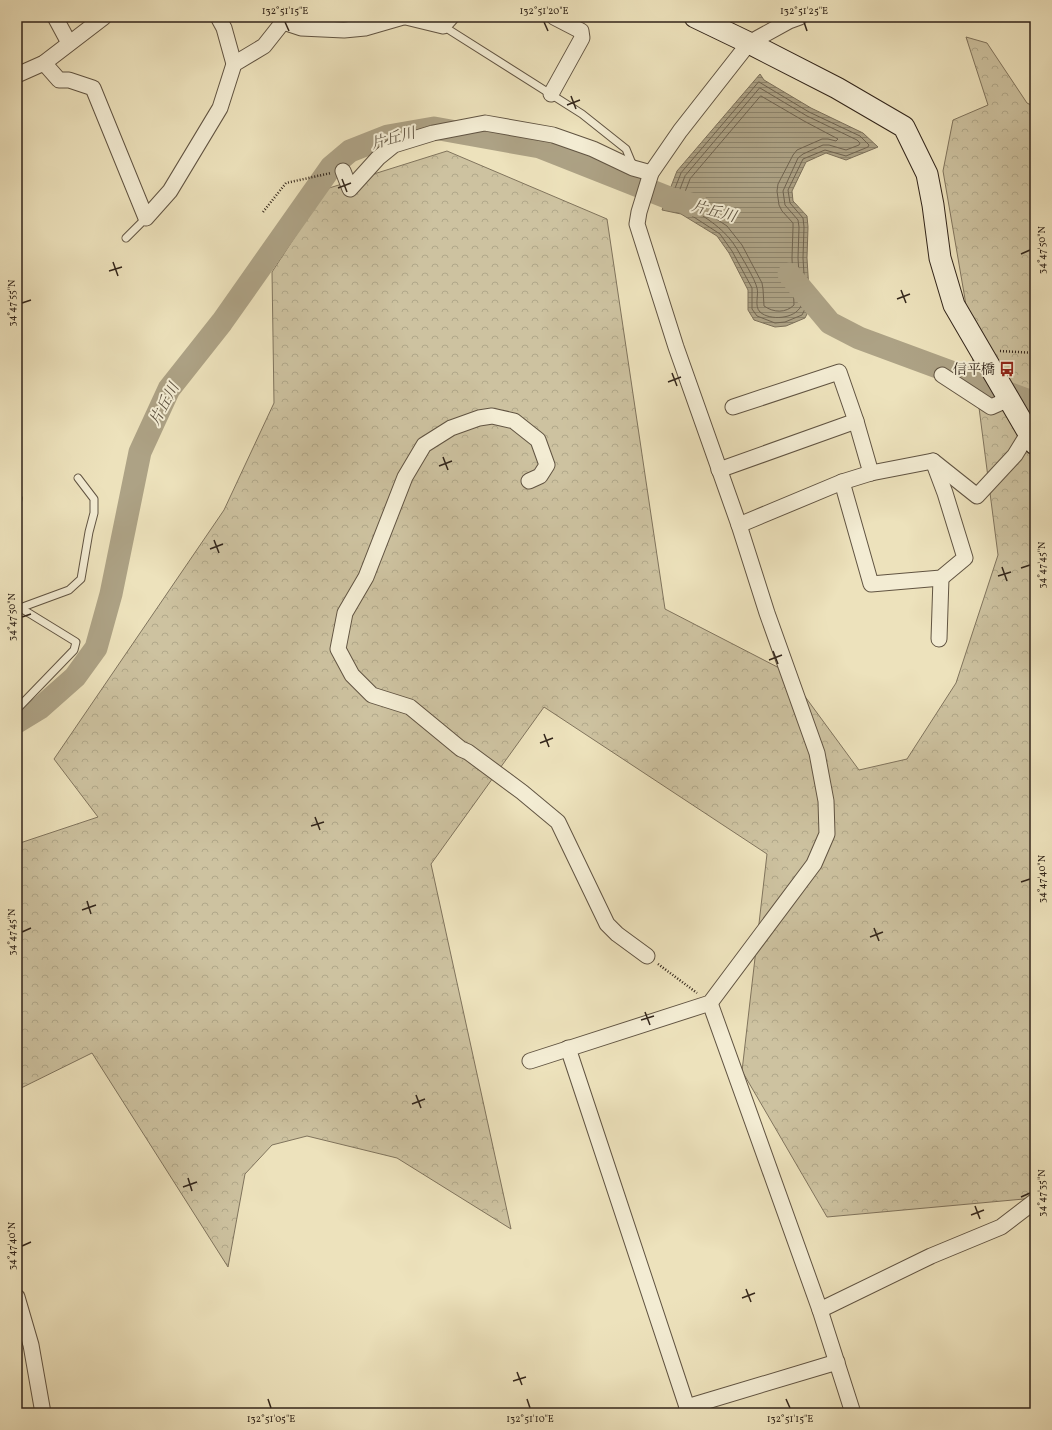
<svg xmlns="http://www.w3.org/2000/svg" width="1052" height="1430" font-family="Vollkorn,'Noto Serif JP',serif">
	<defs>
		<pattern id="forest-crowns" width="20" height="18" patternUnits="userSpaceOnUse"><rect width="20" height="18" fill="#cdc2a0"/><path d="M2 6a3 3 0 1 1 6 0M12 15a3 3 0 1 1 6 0" fill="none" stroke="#b0a789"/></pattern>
		<pattern id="water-rules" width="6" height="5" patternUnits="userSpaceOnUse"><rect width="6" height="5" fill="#ada285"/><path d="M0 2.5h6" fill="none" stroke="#8d846c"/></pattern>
	</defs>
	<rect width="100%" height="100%" fill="#ede2bc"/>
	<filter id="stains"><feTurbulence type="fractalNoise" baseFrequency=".005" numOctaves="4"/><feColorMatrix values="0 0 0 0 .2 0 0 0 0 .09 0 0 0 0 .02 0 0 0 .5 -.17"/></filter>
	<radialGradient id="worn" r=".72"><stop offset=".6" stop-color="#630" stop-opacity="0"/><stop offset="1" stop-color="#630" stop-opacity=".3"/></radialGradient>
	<polygon fill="url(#forest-crowns)" stroke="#80745d" points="966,37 987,43 1027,103 1035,107 1035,369 1034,369 1035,376 1035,1198 827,1217 742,1071 767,854 544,707 431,864 511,1229 397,1158 307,1136 272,1145 245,1174 228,1267 92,1053 17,1090 17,844 98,817 54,759 224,510 274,403 272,272 326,189 447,151 607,219 665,609 787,672 859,770 907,759 956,683 998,555 965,299 943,171 953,120 988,105"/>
	<polygon fill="url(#water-rules)" stroke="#7c705a" points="760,74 764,80 811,108 863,133 878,147 846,160 826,153 806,162 792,191 793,201 807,216 808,227 807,258 810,308 805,318 786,326 775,327 754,320 748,310 748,290 729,253 717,236 681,214 662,210 677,171"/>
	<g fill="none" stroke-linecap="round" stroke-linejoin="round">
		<g stroke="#706450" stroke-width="1">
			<polygon points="759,82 809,112 860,136 869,145 868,147 846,156 825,150 803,159 788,190 790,203 803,218 804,227 803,258 806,307 802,315 785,322 775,323 757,316 752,309 752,288 732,251 720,234 683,210 669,207 668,206 681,173"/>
			<path d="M760,88l47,28 50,24 3,3 -1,2 -13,5 -17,-5h-6l-20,9 -5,4 -15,33 2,14 13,15 1,7 -1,31 3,48c-6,13 -31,15 -41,6 -6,-6 -1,-17 -3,-24 -2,-9 -15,-30 -20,-39 -11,-19 -31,-32 -51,-43 -4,-2 -8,-2 -11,-4l10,-26z"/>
			<path d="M761,96l43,25 34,18 -2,2 -8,-2h-6l-25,11 -4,5 -15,29 -1,7 2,14 3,6 11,12v4l-1,31 2,47c-8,8 -20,8 -30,1l-1,-17 -1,-6 -20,-38 -15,-19 -44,-29 7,-18z"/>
		</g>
		<g stroke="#ada285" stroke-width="23">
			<polyline points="789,274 830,323 859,338 1035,403"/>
			<polyline points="17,722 40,708 75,677 96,648 111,594 140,452 169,389 222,322 331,167 350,151 388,136 434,128 540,147 669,198 698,206"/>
		</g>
		<defs>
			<g id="lane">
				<polyline points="443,26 582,114 626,149 633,166"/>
				<polyline points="126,238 146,218"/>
				<polyline points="17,506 18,498"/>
				<polyline points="20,608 69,590 81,579 89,532 94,513 94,499 78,478"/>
				<polyline points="17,709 74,650 76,642 19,607"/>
			</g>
			<g id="street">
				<polyline points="55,17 69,43"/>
				<polyline points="218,17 224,28 234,64"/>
				<polyline points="406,17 443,26 451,17"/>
				<polyline points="283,22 301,28 344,30 365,28 403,17"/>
				<polyline points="44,63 59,80 69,80 93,88 146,218 170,191 220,108 234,64 264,46 283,22"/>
				<polyline points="17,75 44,63 104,17"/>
				<polyline points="551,94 582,38 581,31 554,17"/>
				<polyline points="343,171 350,189 378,158 394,145 433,133 485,123 553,135 593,149 633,168 651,173"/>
				<polyline points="942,375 991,407 1009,399"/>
				<polyline points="733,407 839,372 856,421 871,473"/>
				<polyline points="719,470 856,421"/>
				<polyline points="529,481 540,476 547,465 538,440 514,421 492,416 479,418 451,428 424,445 405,477 366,577 345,613 338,649 352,675 372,695 410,707 461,749 468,752 522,792 558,822 607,924 617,934 647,956"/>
				<polyline points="842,482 871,584 941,578 965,558 945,493 933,461"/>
				<polyline points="739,525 842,482 871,473 933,461 977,496 1015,455 1029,432"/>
				<polyline points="939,639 941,578"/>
				<polyline points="710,1003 820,1310 853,1413"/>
				<polyline points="568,1048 689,1413"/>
				<polyline points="530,1061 710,1003 814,864 827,834 826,801 817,753 767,613 739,525 676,347 637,224 639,212 651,173 680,131 749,43 789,21 800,17"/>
				<polyline points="17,1297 31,1345 43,1413"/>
				<polyline points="820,1310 931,1256 1001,1227 1035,1201"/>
				<polyline points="687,1407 837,1362"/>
			</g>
			<polyline id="secondary" points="695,17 749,43 837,88 904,127 927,174 933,205 940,258 954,305 1035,444"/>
		</defs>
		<use href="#lane" stroke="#615442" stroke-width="9"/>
		<use href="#street" stroke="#615442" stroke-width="17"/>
		<use href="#secondary" stroke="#32251a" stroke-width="23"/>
		<g stroke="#32251a" stroke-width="2.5" stroke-dasharray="1 2" stroke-linecap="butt">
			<polyline points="263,212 286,183 331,173"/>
			<polyline points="1035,323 1031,326 1035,339"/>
			<polyline points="1000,351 1035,353"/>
			<polyline points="658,964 697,993"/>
		</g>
		<use href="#lane" stroke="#f3ecd3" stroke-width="7"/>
		<use href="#street" stroke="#f3ecd3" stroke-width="15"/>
		<use href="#secondary" stroke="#f3ecd3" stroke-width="21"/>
	</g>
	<path fill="none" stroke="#32251a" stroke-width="1.5" d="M285,22l4,9M544,22l4,9M804,22l3,9M571,96l5,13M567,105l13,-5M342,179l5,13M338,188l13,-5M1021,254l9,-4M113,262l5,14M109,271l13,-4M901,290l5,13M897,299l13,-5M22,303l9,-3M672,373l5,13M668,382l13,-5M443,457l5,13M439,466l13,-5M214,540l5,13M210,549l13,-5M1002,567l5,14M1021,568l9,-3M998,576l13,-4M22,617l9,-3M773,651l5,13M769,660l13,-5M544,734l5,13M540,743l13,-5M315,817l5,13M311,826l13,-4M1021,882l9,-3M87,901l4,13M82,910l14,-5M874,928l5,13M22,932l9,-4M870,937l13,-5M645,1012l5,13M641,1020l13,-4M416,1095l5,13M412,1104l13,-5M188,1178l4,13M183,1187l14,-5M1021,1197l9,-4M975,1206l5,13M971,1215l13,-5M22,1246l9,-4M746,1289l5,13M742,1298l13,-5M517,1372l5,13M513,1381l13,-4M268,1399l3,9M527,1399l3,9M786,1399l4,9"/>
	<defs>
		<symbol id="bus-bare" viewBox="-9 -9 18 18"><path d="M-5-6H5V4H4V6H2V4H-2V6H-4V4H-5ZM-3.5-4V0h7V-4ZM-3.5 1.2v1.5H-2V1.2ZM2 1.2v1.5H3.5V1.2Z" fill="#8f2418" stroke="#f3ecd3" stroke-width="2.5" paint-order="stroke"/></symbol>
	</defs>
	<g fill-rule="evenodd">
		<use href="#bus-bare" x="996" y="358" width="22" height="22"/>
	</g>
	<g text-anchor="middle" stroke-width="4" stroke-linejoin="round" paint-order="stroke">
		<g font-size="14" fill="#32251a" stroke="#f3ecd3" text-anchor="end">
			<text x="995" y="374">信平橋</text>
		</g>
		<g font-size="15" font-style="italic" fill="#5d513f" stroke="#f3ecd3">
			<text transform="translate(393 138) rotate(-15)" y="5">片丘川</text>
			<text transform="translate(714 211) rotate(15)" y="5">片丘川</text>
			<text transform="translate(164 404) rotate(-62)" y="5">片丘川</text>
		</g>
	</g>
	<rect width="1052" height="1430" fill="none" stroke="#ede2bc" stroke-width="44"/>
	<rect x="22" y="22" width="1008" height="1386" fill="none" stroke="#32251a" stroke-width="1.5"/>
	<g font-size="10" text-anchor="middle" fill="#32251a">
		<text x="285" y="14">132°51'15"E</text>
		<text x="544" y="14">132°51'20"E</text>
		<text x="804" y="14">132°51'25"E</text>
		<text transform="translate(1041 250) rotate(-90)" y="4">34°47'50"N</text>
		<text transform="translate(11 303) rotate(-90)" y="4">34°47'55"N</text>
		<text transform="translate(1041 565) rotate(-90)" y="4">34°47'45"N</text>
		<text transform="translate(11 617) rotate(-90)" y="4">34°47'50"N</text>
		<text transform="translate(1041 879) rotate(-90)" y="4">34°47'40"N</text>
		<text transform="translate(11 932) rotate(-90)" y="4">34°47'45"N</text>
		<text transform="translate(1041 1193) rotate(-90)" y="4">34°47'35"N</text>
		<text transform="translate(11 1246) rotate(-90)" y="4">34°47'40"N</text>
		<text x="271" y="1422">132°51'05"E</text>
		<text x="530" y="1422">132°51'10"E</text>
		<text x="790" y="1422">132°51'15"E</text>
	</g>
	<rect width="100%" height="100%" filter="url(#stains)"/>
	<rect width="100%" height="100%" fill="url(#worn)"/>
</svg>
